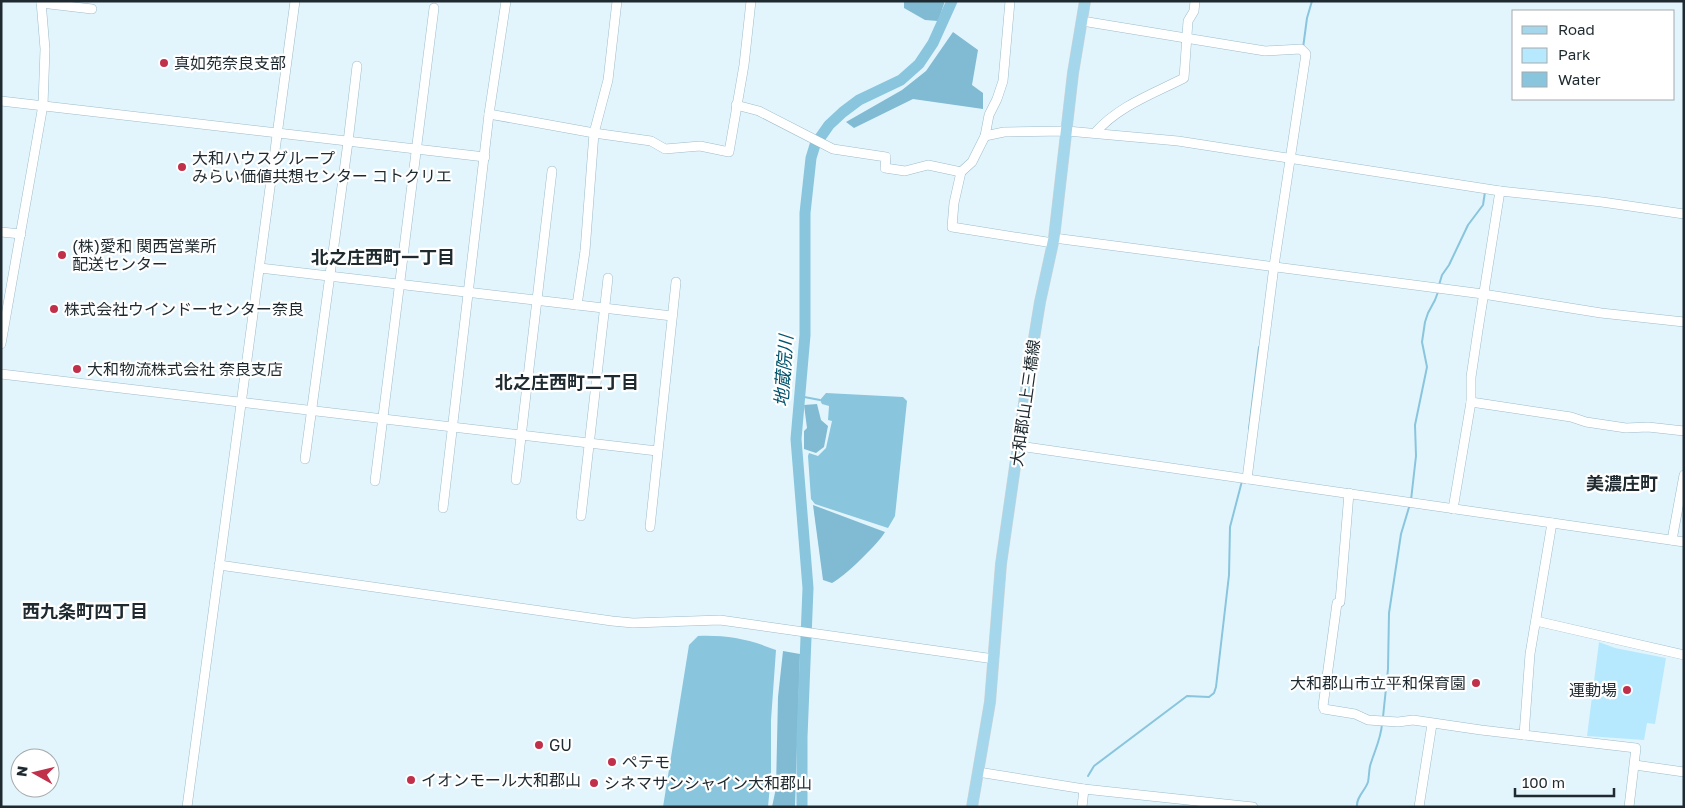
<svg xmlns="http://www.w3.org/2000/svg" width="1685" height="808" font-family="'Golos Text','Noto Sans JP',sans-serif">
	<rect width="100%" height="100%" fill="#e2f5fd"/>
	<polygon fill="#b7e9fe" points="1599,642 1615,648 1666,658 1655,724 1647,723 1644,740 1587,736"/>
	<g fill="#80bbd3">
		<polygon points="904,1 945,1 938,21 925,20 904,8"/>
		<polygon points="953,32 978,50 972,85 983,93 983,109 913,99 854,128 846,122 902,90 926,71"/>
		<polygon points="817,404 821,420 828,426 824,447 816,453 804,449 804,431 807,428 804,405"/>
		<path d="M813,505l72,27c-7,12 -41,45 -53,51l-9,-3z"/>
		<polygon points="783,651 800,654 795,807 772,807 776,788 778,697"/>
	</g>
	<g fill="#89c5dd">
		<polygon points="826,393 903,397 907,401 895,516 888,528 815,504 811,499 808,456 809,453 818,456 826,448 832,421 828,420 829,406 822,404 820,400"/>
		<path d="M698,636c29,-1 50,3 78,14l-5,70v54l-3,33h-105l26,-162z"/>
	</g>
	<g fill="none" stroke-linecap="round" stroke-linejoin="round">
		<g stroke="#89c5dd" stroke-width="2">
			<polyline points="1303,48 1307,18 1312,1"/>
			<polyline points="1439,285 1442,275 1449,265 1468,225 1483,205 1485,192"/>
			<polyline points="799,396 820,400"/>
			<polyline points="1249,429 1259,347"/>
			<polyline points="1411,500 1416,456 1415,425 1427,367 1422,342 1425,322 1428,313 1435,300 1438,292"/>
			<polyline points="1383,717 1388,669 1389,613 1401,534 1410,504"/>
			<polyline points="1088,776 1094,766 1187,696 1209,697 1214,693 1216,687 1229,575 1230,527 1242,481"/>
			<path d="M1357,807c-1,-10 8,-16 11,-25 1,-5 1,-11 2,-16 4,-14 11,-27 12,-42"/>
		</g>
		<polyline stroke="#89c5dd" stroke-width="11" points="802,807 802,737 808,588 796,439 805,335 805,213 811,158 815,145 829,125 843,112 859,100 901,80 919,64 933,43 952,1"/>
		<defs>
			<g id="minor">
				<polyline points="1010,1 1003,81 997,99 989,115 985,136 972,162 961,172 954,203 952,227 1053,243"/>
				<polyline points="41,3 92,9"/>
				<polyline points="1082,21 1265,51 1301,49 1306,54 1274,266 1247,479"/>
				<polyline points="1,101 485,157"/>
				<polyline points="736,105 759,111 833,149 886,157 885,168 905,171 928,165 961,172"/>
				<polyline points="489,114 594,133 608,80 617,1"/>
				<path d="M1095,133c23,-27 58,-39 89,-55l4,-57 6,-10 1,-10"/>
				<polyline points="985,136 1004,132 1067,131 1178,141 1500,191 1602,202 1684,214"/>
				<polyline points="1,232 21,234"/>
				<polyline points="1054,238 1483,294 1601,313 1684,322"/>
				<polyline points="260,268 672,316"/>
				<polyline points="577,305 585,251 594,133 651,141 665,149 700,146 729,152 744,65 751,1"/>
				<polyline points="1,344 43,105 45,49 41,1"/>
				<polyline points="1,374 657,451"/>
				<polyline points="1471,402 1571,417 1586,422 1626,428 1648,427 1684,431"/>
				<polyline points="1019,446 1684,542"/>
				<polyline points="305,459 348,142 357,66"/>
				<polyline points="516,480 552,171"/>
				<polyline points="375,481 434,8"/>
				<polyline points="1349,493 1340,602 1337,603 1323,706 1324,709 1355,714 1368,720 1398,722 1413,720 1481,730 1636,748 1629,807"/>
				<polyline points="443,508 489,114 506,1"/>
				<polyline points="1453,509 1471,402 1471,377 1478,330 1500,191"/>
				<polyline points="581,516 608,278"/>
				<polyline points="650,527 676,282"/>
				<polyline points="1672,540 1684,475"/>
				<polyline points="219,565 612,621 633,623 720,620 994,659"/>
				<polyline points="1536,621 1684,655"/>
				<polyline points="1524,735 1530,654 1552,523"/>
				<polyline points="1635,765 1684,772"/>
				<polyline points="978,772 1084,789 1253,807"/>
				<polyline points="187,807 295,1"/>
				<polyline points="1082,807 1084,789"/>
				<polyline points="1419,807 1432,724"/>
			</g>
			<polyline id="major" points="972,807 990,702 1001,564 1029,369 1040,302 1054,238 1073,73 1085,1"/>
		</defs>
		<use href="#minor" stroke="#9ebcc9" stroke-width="10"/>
		<use href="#major" stroke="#d2d4d5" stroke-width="12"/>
		<use href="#minor" stroke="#fff" stroke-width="9"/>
		<use href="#major" stroke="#a4d7eb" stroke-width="11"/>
	</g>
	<g fill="#c1304a" stroke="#fff" stroke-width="2">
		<circle cx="164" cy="63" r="5"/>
		<circle cx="182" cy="167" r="5"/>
		<circle cx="62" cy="255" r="5"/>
		<circle cx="54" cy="309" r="5"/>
		<circle cx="77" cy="369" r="5"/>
		<circle cx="1476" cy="683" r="5"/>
		<circle cx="1627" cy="690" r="5"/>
		<circle cx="539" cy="745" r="5"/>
		<circle cx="612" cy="762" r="5"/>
		<circle cx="411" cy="780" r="5"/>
		<circle cx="594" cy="783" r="5"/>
	</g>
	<g text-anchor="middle" stroke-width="4.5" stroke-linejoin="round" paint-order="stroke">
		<g font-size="16" fill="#1e2a2f" stroke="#fff" text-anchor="start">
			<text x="174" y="69">真如苑奈良支部</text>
			<text x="192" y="164">大和ハウスグループ<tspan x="192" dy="18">みらい価値共想センター コトクリエ</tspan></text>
			<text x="72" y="252">(株)愛和 関西営業所<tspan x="72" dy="18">配送センター</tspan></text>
			<text x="64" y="315">株式会社ウインドーセンター奈良</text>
			<text x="87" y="375">大和物流株式会社 奈良支店</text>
			<text x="1466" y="689" text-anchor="end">大和郡山市立平和保育園</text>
			<text x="1617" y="696" text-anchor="end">運動場</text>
			<text x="549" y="751">GU</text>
			<text x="622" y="768">ペテモ</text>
			<text x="421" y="786">イオンモール大和郡山</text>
			<text x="604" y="789">シネマサンシャイン大和郡山</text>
		</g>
		<g font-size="16" fill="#1e2a2f" stroke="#fff">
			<text transform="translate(1025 403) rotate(-82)" y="6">大和郡山上三橋線</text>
		</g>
		<g font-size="18" font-weight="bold" fill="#1e2a2f" stroke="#fff">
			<text x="383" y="264">北之庄西町一丁目</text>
			<text x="567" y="389">北之庄西町二丁目</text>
			<text x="1622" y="490">美濃庄町</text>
			<text x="85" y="618">西九条町四丁目</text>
		</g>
		<g font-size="18" font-style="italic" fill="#00546d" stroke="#fff">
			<text transform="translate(784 371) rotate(-86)" y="6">地蔵院川</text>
		</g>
	</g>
	<rect width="1685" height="808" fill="none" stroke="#1e2a2f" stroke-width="5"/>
	<rect x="1512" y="10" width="162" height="90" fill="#ffffff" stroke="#a5aaac"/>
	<rect x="1522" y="26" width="25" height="8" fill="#a4d7eb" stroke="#a5aaac"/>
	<text x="1558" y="35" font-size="15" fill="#1e2a2f">Road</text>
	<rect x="1522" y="48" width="25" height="15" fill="#b7e9fe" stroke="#a5aaac"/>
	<text x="1558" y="60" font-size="15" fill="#1e2a2f">Park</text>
	<rect x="1522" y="72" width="25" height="15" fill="#89c5dd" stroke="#a5aaac"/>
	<text x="1558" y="85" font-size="15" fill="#1e2a2f">Water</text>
	<g transform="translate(35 773) rotate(278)"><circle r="24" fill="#ffffff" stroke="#a5aaac"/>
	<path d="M0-4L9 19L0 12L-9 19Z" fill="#c1304a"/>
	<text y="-8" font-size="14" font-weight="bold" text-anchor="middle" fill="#1e2a2f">N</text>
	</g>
	<path d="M1515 788v8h99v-8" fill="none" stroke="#1e2a2f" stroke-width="2.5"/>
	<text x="1522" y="788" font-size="15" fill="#1e2a2f" stroke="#ffffff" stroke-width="4" paint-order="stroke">100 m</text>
</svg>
